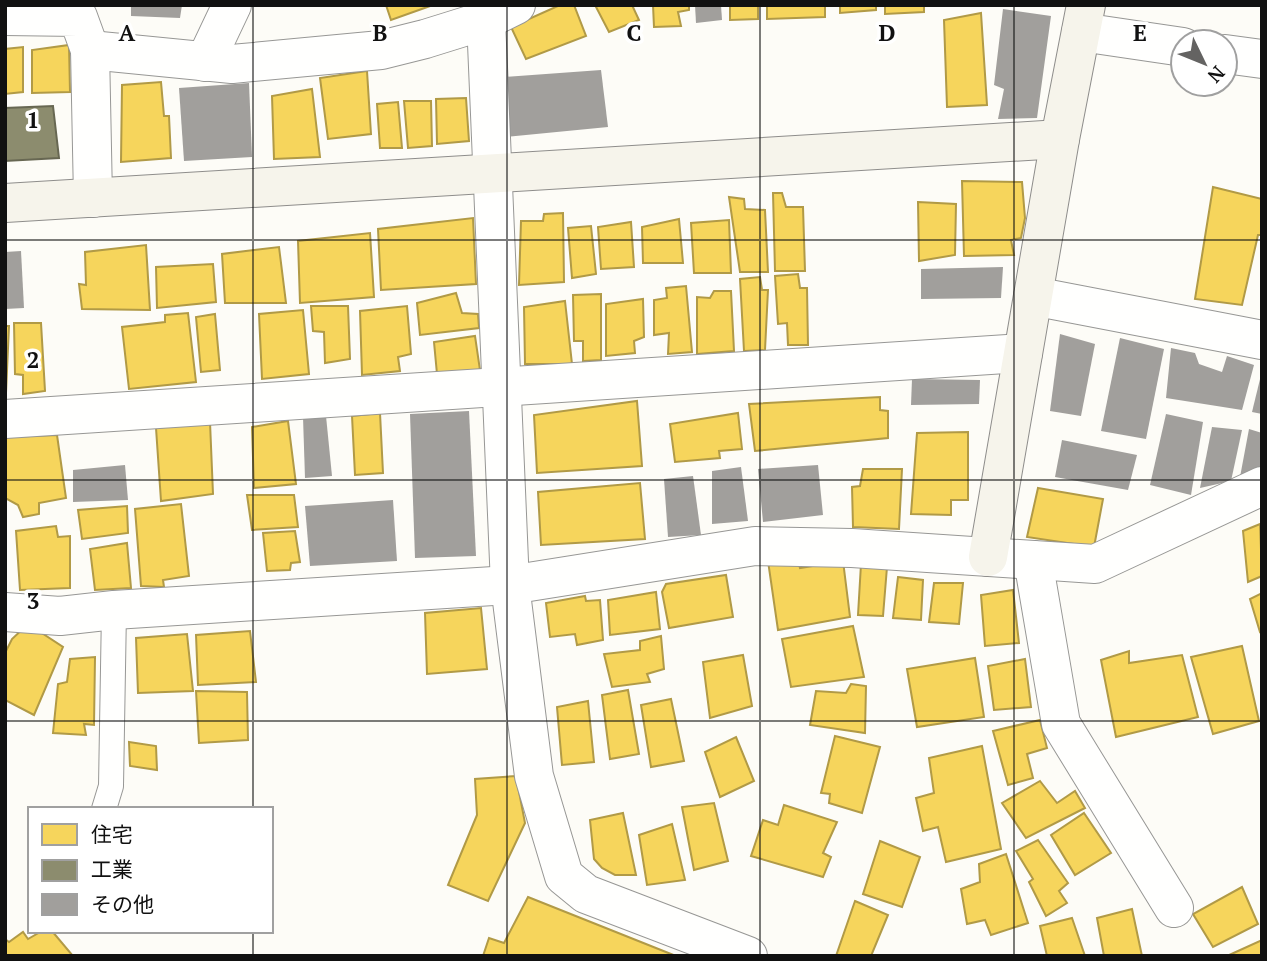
<svg xmlns="http://www.w3.org/2000/svg" width="1267" height="961" font-family="'PT Serif','Noto Sans JP',serif">
	<rect width="100%" height="100%" fill="#fdfcf7"/>
	<g fill="#f6d55c" stroke="#b19a46" stroke-width="2">
		<polygon points="386,5 433,5 391,20"/>
		<polygon points="560,5 574,5 586,36 526,59 511,27"/>
		<polygon points="595,5 632,5 639,20 609,32"/>
		<polygon points="653,5 689,5 689,10 678,12 681,26 654,27"/>
		<polygon points="730,5 758,5 758,19 730,20"/>
		<polygon points="767,5 825,5 825,17 767,19"/>
		<polygon points="840,5 876,5 876,10 840,13"/>
		<polygon points="885,5 924,5 924,12 885,14"/>
		<polygon points="981,13 987,105 947,107 944,20"/>
		<polygon points="69,45 70,92 32,93 32,50"/>
		<polygon points="23,47 23,92 5,94 5,49"/>
		<polygon points="367,71 371,134 328,139 320,78"/>
		<polygon points="161,82 164,116 169,116 171,158 121,162 122,85"/>
		<polygon points="312,89 320,157 274,159 272,96"/>
		<polygon points="466,98 469,141 437,144 436,99"/>
		<polygon points="404,101 431,101 432,146 408,148"/>
		<polygon points="398,102 402,148 380,148 377,104"/>
		<polygon points="962,181 1022,182 1025,218 1021,238 1011,240 1014,255 964,256"/>
		<polygon points="1213,187 1262,199 1262,235 1258,235 1242,305 1195,299"/>
		<polygon points="773,193 782,193 786,207 803,207 805,271 775,271"/>
		<polygon points="729,197 744,199 745,209 765,210 768,272 740,272"/>
		<polygon points="918,202 956,204 955,255 919,261"/>
		<polygon points="563,213 564,282 519,285 521,221 543,221 544,214"/>
		<polygon points="473,218 476,284 381,290 378,229"/>
		<polygon points="679,219 683,263 643,263 642,227"/>
		<polygon points="729,220 731,273 694,273 691,223"/>
		<polygon points="631,222 634,267 601,269 598,227"/>
		<polygon points="591,226 596,274 572,278 568,228"/>
		<polygon points="370,233 374,297 300,303 298,241"/>
		<polygon points="146,245 150,310 82,309 79,284 86,285 85,252"/>
		<polygon points="279,247 286,303 225,303 222,254"/>
		<polygon points="213,264 216,302 157,308 156,267"/>
		<polygon points="798,274 800,288 807,288 808,345 788,345 787,323 778,324 775,276"/>
		<polygon points="760,277 762,290 768,290 765,350 744,351 740,279"/>
		<polygon points="686,286 692,352 668,354 669,333 654,335 654,300 667,298 666,288"/>
		<polygon points="714,291 731,291 734,351 697,354 697,297 710,298"/>
		<polygon points="456,293 462,313 478,314 479,328 420,335 417,303"/>
		<polygon points="601,294 601,360 583,361 583,341 574,341 573,295"/>
		<polygon points="643,299 644,337 634,341 635,353 606,356 606,304"/>
		<polygon points="565,301 572,364 525,364 524,307"/>
		<polygon points="311,306 348,306 350,359 325,363 324,332 313,331"/>
		<polygon points="407,306 411,354 398,357 400,371 362,375 360,311"/>
		<polygon points="303,310 309,374 262,379 259,314"/>
		<polygon points="188,313 196,382 129,389 122,327 165,322 165,315"/>
		<polygon points="215,314 220,370 201,372 196,317"/>
		<polygon points="14,323 41,323 45,391 23,394 23,375 15,374"/>
		<polygon points="5,326 9,326 6,393 5,393"/>
		<polygon points="475,336 480,370 437,374 434,342"/>
		<polygon points="880,397 880,410 888,411 888,438 755,451 749,404"/>
		<polygon points="637,401 642,466 537,473 534,415"/>
		<polygon points="380,413 383,473 355,475 352,416"/>
		<polygon points="738,413 742,449 719,451 720,458 675,462 670,424"/>
		<polygon points="288,421 296,484 254,488 252,427"/>
		<polygon points="210,422 213,494 161,501 156,428"/>
		<polygon points="968,432 968,500 951,500 951,515 911,514 917,433"/>
		<polygon points="57,435 66,498 39,503 39,514 23,517 18,505 5,498 5,437"/>
		<polygon points="863,469 902,469 899,529 853,527 852,487 860,486"/>
		<polygon points="640,483 645,539 541,545 538,492"/>
		<polygon points="1038,488 1103,499 1094,547 1027,537"/>
		<polygon points="247,495 294,495 298,527 252,530"/>
		<polygon points="181,504 189,576 163,580 164,587 141,586 135,509"/>
		<polygon points="127,506 128,533 82,539 78,510"/>
		<polygon points="1260,524 1262,576 1248,582 1243,531"/>
		<polygon points="56,526 58,537 70,536 70,588 20,590 16,531"/>
		<polygon points="295,531 300,562 291,563 290,570 267,571 263,533"/>
		<polygon points="127,543 131,588 95,590 90,549"/>
		<polygon points="798,560 800,568 843,561 850,617 778,630 768,561"/>
		<polygon points="861,564 887,567 883,616 858,615"/>
		<polygon points="726,575 733,617 669,628 662,592 666,584"/>
		<polygon points="898,577 923,580 921,620 893,618"/>
		<polygon points="934,583 963,583 959,624 929,622"/>
		<polygon points="1013,590 1019,643 985,646 981,595"/>
		<polygon points="656,592 660,629 610,635 608,600"/>
		<polygon points="1262,593 1262,631 1260,632 1250,599"/>
		<polygon points="585,596 586,601 600,600 603,640 577,645 575,634 550,637 546,603"/>
		<polygon points="481,608 487,669 427,674 425,613"/>
		<polygon points="28,624 63,647 34,715 5,700 5,653 12,639"/>
		<polygon points="853,626 864,677 791,687 782,639"/>
		<polygon points="250,631 256,682 198,685 196,635"/>
		<polygon points="187,634 193,691 138,693 136,638"/>
		<polygon points="661,636 664,669 647,674 650,682 612,687 604,654 640,650 640,641"/>
		<polygon points="1242,646 1259,721 1213,734 1191,657"/>
		<polygon points="1129,651 1129,663 1182,655 1198,717 1116,737 1101,660"/>
		<polygon points="743,655 752,706 710,718 703,662"/>
		<polygon points="95,657 94,725 84,724 86,735 53,733 58,684 67,682 70,659"/>
		<polygon points="975,658 984,717 917,727 907,669"/>
		<polygon points="1025,659 1031,707 994,710 988,666"/>
		<polygon points="851,684 866,686 865,733 810,725 816,691 846,693"/>
		<polygon points="628,690 639,754 610,759 602,695"/>
		<polygon points="196,691 247,692 248,740 199,743"/>
		<polygon points="671,699 684,761 651,767 641,705"/>
		<polygon points="588,701 594,762 562,765 557,707"/>
		<polygon points="1040,720 1047,748 1027,754 1033,778 1008,785 993,731"/>
		<polygon points="835,736 880,747 862,813 829,803 830,794 821,793"/>
		<polygon points="736,737 754,781 720,797 705,752"/>
		<polygon points="129,742 156,746 157,770 130,766"/>
		<polygon points="982,746 1001,849 946,862 938,827 923,831 916,798 934,793 929,758"/>
		<polygon points="516,776 525,823 488,901 448,885 477,815 475,779"/>
		<polygon points="1040,781 1057,803 1075,791 1085,808 1026,838 1002,803"/>
		<polygon points="714,803 728,861 694,870 682,807"/>
		<polygon points="784,805 837,822 823,853 831,857 823,877 751,856 763,820 778,825"/>
		<polygon points="623,813 636,875 615,875 602,868 594,859 590,820"/>
		<polygon points="1084,813 1111,853 1075,875 1051,835"/>
		<polygon points="672,824 685,880 647,885 639,835"/>
		<polygon points="1038,840 1068,883 1059,891 1067,903 1046,916 1029,882 1033,879 1016,851"/>
		<polygon points="880,841 920,857 902,907 863,894"/>
		<polygon points="1006,854 1028,923 991,935 985,920 967,924 961,889 980,882 979,864"/>
		<polygon points="1242,887 1258,924 1213,947 1193,914"/>
		<polygon points="528,897 676,956 483,956 489,938 504,943"/>
		<polygon points="855,901 888,915 871,956 836,956"/>
		<polygon points="1132,909 1142,956 1104,956 1097,918"/>
		<polygon points="1072,918 1085,956 1047,956 1040,926"/>
		<polygon points="42,931 52,931 73,956 5,956 5,939 9,942 23,932 28,939"/>
		<polygon points="1262,940 1262,956 1227,956"/>
	</g>
	<polygon fill="#8c8c6e" stroke="#676752" stroke-width="2" points="53,106 59,158 5,161 5,108"/>
	<g fill="#a19f9c">
		<polygon points="131,5 182,5 180,18 131,16"/>
		<polygon points="695,5 721,5 722,20 696,23"/>
		<polygon points="1003,9 1051,16 1037,118 998,119 1004,89 994,85"/>
		<polygon points="601,70 608,127 506,137 504,77"/>
		<polygon points="249,83 252,157 184,161 179,88"/>
		<polygon points="21,251 24,308 5,309 5,252"/>
		<polygon points="1003,267 1001,298 921,299 921,269"/>
		<polygon points="1060,334 1095,344 1081,416 1050,411"/>
		<polygon points="1120,338 1164,349 1146,439 1101,431"/>
		<polygon points="1171,348 1195,353 1199,364 1222,372 1227,356 1254,365 1242,410 1166,398"/>
		<polygon points="1261,375 1262,375 1262,414 1252,412"/>
		<polygon points="912,379 980,380 979,404 911,405"/>
		<polygon points="469,411 476,556 415,558 410,414"/>
		<polygon points="1166,414 1203,422 1191,495 1150,485"/>
		<polygon points="326,416 332,476 305,478 303,417"/>
		<polygon points="1212,427 1242,430 1231,481 1200,488"/>
		<polygon points="1249,429 1262,433 1262,473 1240,477"/>
		<polygon points="1062,440 1137,455 1128,490 1055,477"/>
		<polygon points="125,465 128,500 73,502 73,470"/>
		<polygon points="818,465 823,515 763,522 758,469"/>
		<polygon points="741,467 748,521 712,524 712,471"/>
		<polygon points="693,476 701,535 668,537 664,479"/>
		<polygon points="393,500 397,561 310,566 305,506"/>
	</g>
	<g fill="none" stroke-linecap="round" stroke-linejoin="round">
		<defs>
			<polyline id="lane" points="104,809 111,786 114,610"/>
			<g id="street">
				<polyline points="5,16 78,17 90,50 93,198"/>
				<polyline points="486,20 510,585 534,776 564,876 586,894 748,956"/>
				<polyline points="1081,32 1183,47"/>
				<polyline points="90,50 232,64 381,50 425,39 486,20 516,5"/>
				<polyline points="1225,54 1262,59"/>
				<polyline points="205,62 232,5"/>
				<polyline points="1033,296 1262,340"/>
				<polyline points="5,419 1023,353"/>
				<polyline points="1033,560 1061,724 1174,908"/>
				<polyline points="5,612 60,616 114,610 510,585 755,546 852,548 1095,564 1262,486"/>
			</g>
			<g id="secondary">
				<polyline points="5,203 1060,139"/>
				<polyline points="988,557 1060,139 1086,5"/>
			</g>
		</defs>
		<use href="#lane" stroke="#979795" stroke-width="26"/>
		<use href="#street" stroke="#979795" stroke-width="40"/>
		<use href="#secondary" stroke="#8e8d8b" stroke-width="40"/>
		<use href="#lane" stroke="#fffffe" stroke-width="24"/>
		<use href="#street" stroke="#fffffe" stroke-width="38"/>
		<use href="#secondary" stroke="#f6f4eb" stroke-width="38"/>
	</g>
	<path fill="none" stroke="#111" stroke-width="2" stroke-opacity="0.55" d="M253,5v804M507,5v951M760,5v951M1014,5v951M5,240h1257M5,480h1257M5,721h1257M253,931v25"/>
	<g font-size="23" text-anchor="middle" font-weight="bold" fill="#111" stroke="#fff" stroke-width="7" stroke-linejoin="round" paint-order="stroke">
		<text x="127" y="41">A</text>
		<text x="380" y="41">B</text>
		<text x="634" y="41">C</text>
		<text x="887" y="41">D</text>
		<text x="1140" y="41">E</text>
		<text x="33" y="128">1</text>
		<text x="33" y="368">2</text>
		<text x="33" y="609">3</text>
	</g>
	<rect width="1267" height="961" fill="none" stroke="#111111" stroke-width="14"/>
	<rect x="28" y="807" width="245" height="126" fill="#ffffff" stroke="#a0a0a0" stroke-width="2"/>
	<rect x="42" y="824" width="35" height="21" fill="#f6d55c" stroke="#a0a0a0" stroke-width="2"/>
	<text x="91" y="842" font-size="21" fill="#111111">住宅</text>
	<rect x="42" y="860" width="35" height="21" fill="#8c8c6e" stroke="#a0a0a0" stroke-width="2"/>
	<text x="91" y="877" font-size="21" fill="#111111">工業</text>
	<rect x="42" y="894" width="35" height="21" fill="#a19f9c" stroke="#a0a0a0" stroke-width="2"/>
	<text x="91" y="912" font-size="21" fill="#111111">その他</text>
	<g transform="translate(1204 63) rotate(133)"><circle r="33" fill="#ffffff" stroke="#a0a0a0" stroke-width="2"/>
	<path d="M0-5L12 26L0 18L-12 26Z" fill="#646362"/>
	<text y="-10" font-size="19" font-weight="bold" text-anchor="middle" fill="#111111">N</text>
	</g>
</svg>
